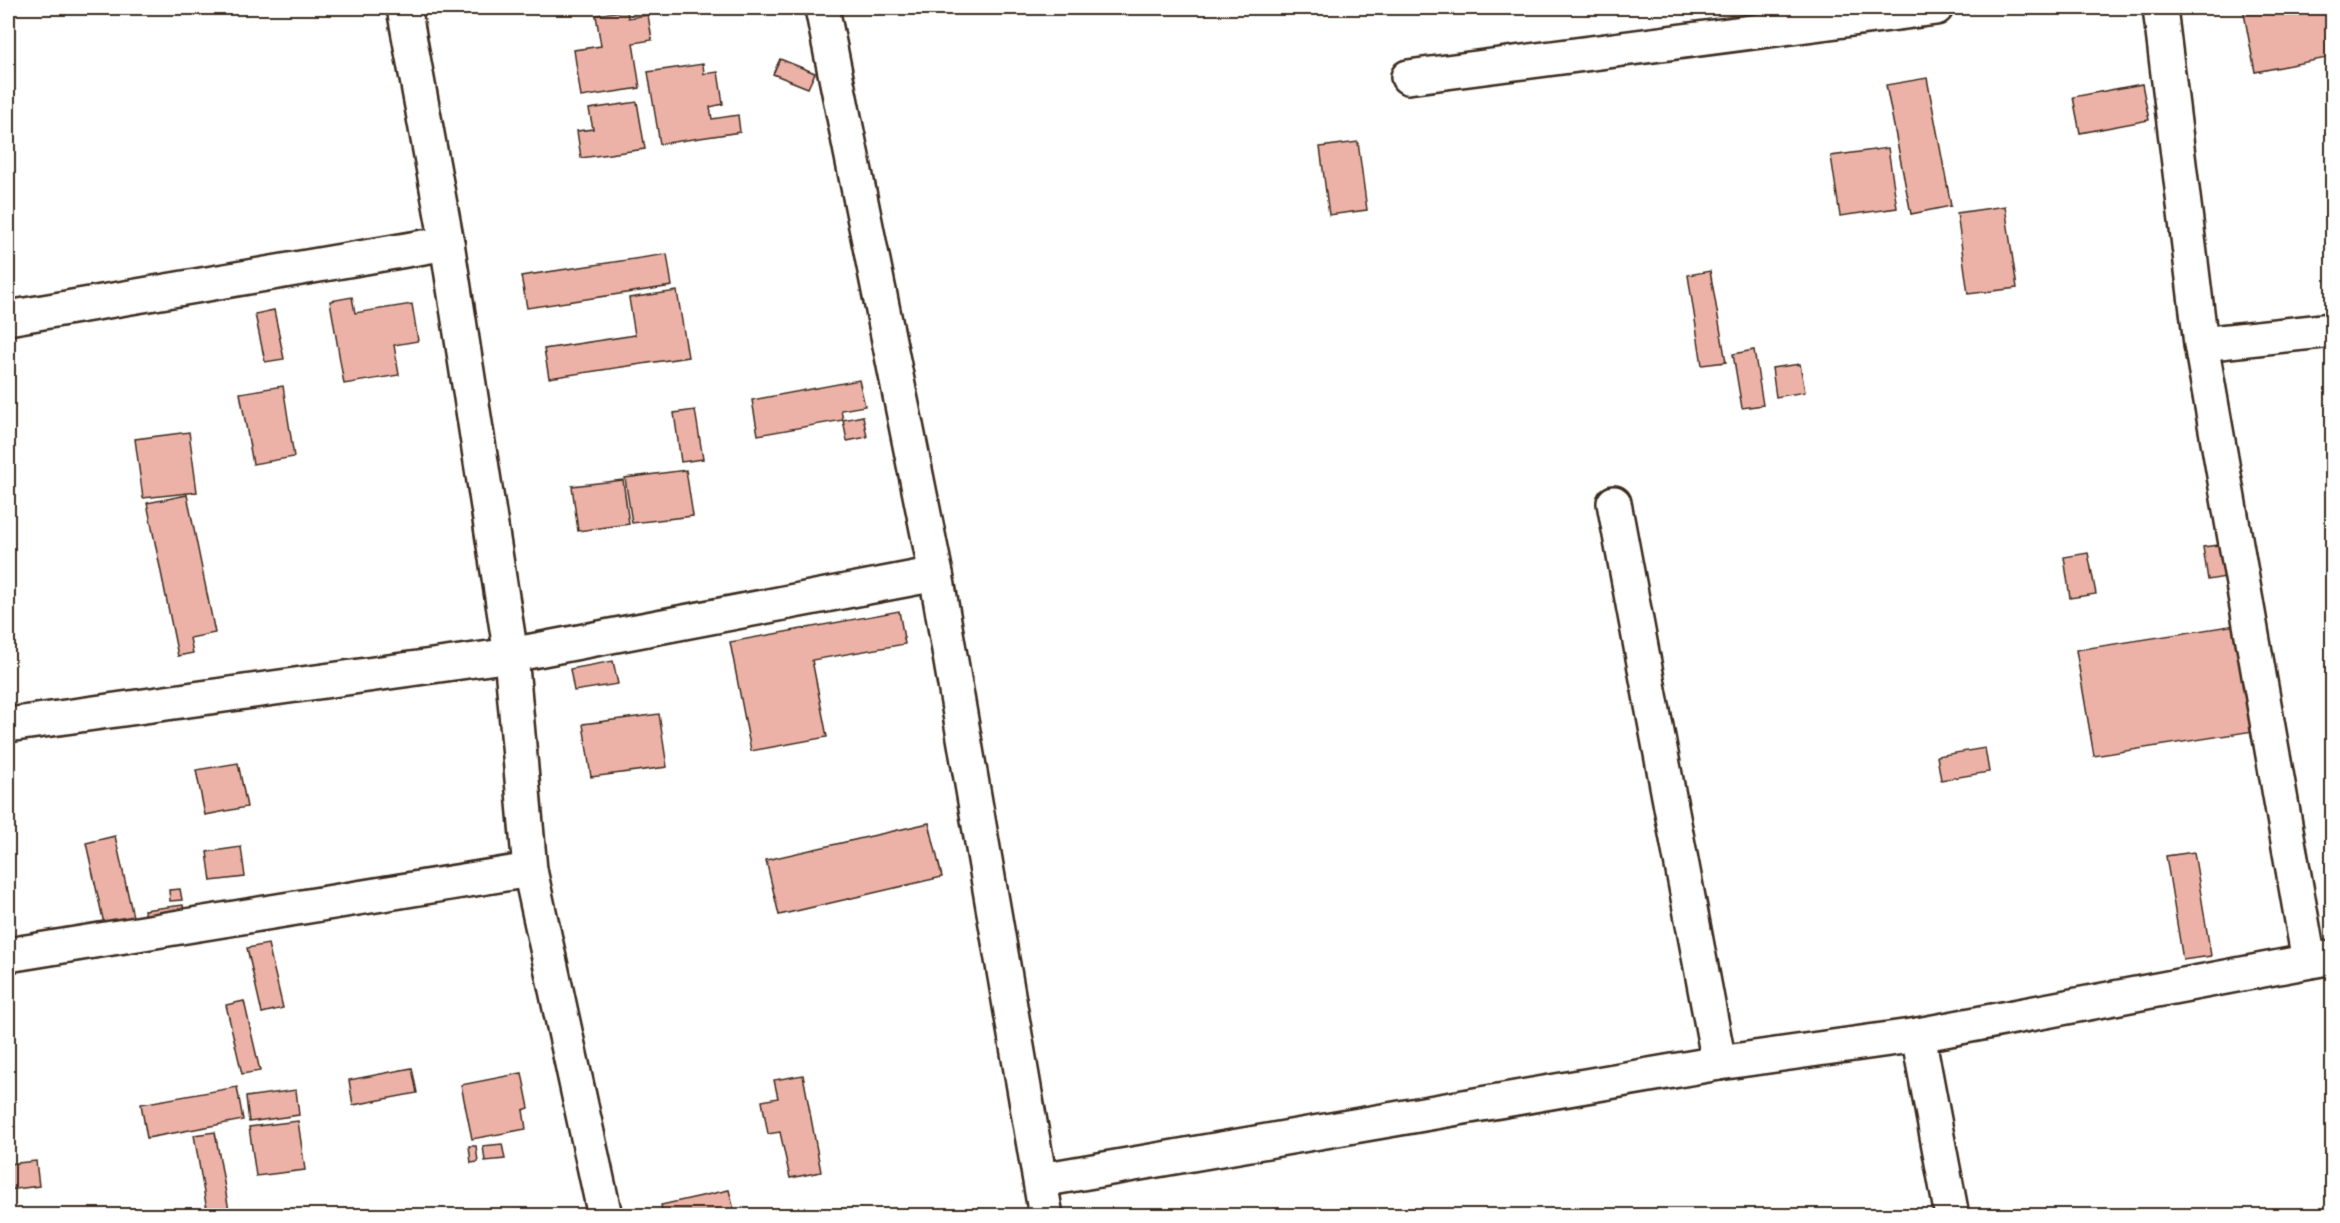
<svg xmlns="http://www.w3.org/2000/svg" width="2340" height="1223" font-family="Pangolin,sans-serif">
	<rect width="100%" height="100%" fill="#fff"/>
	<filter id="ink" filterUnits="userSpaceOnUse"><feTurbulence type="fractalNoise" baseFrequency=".0167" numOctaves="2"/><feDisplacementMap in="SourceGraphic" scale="12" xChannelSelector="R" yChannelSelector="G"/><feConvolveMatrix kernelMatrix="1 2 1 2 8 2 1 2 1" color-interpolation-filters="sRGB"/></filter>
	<g filter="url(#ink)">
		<g fill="#ecb2a7" stroke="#3b2a1e" stroke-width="1.5">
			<polygon points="2243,8 2332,8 2332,57 2255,72"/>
			<polygon points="627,10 628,18 648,15 652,40 633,43 640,88 581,97 574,50 601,46 596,15"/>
			<polygon points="780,59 815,73 808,88 773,74"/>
			<polygon points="703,64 704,74 718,72 723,104 710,107 712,119 738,115 740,132 660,144 648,72"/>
			<polygon points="1927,78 1951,206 1911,214 1886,85"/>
			<polygon points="2142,84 2149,120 2080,133 2073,97"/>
			<polygon points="637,102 645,149 581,158 577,131 593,129 589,109"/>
			<polygon points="1358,142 1367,210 1329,215 1320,147"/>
			<polygon points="1888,148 1897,208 1840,216 1831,156"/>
			<polygon points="2005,206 2017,288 1968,294 1957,213"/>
			<polygon points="667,254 672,286 527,308 521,276"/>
			<polygon points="1710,271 1726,362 1702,365 1688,275"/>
			<polygon points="677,291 688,357 549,378 544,349 635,335 629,298"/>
			<polygon points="352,297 355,313 412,304 418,341 394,345 399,375 344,384 330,301"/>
			<polygon points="274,310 284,359 265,362 255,314"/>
			<polygon points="1754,350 1763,405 1742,408 1733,354"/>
			<polygon points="1800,364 1805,392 1776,397 1772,368"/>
			<polygon points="859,380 865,406 841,410 843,420 758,435 752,400"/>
			<polygon points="283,386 294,457 253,464 240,393"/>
			<polygon points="695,410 703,459 681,462 674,413"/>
			<polygon points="863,416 867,437 847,441 843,420"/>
			<polygon points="189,432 197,492 143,498 135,439"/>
			<polygon points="686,470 693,516 632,523 625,478"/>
			<polygon points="623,480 629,524 578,531 572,486"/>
			<polygon points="187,495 215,633 190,638 193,653 178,656 147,503"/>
			<polygon points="2227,544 2232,576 2208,580 2203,547"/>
			<polygon points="2088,553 2096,594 2070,598 2064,557"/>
			<polygon points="899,611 905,644 812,660 827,737 751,751 730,642"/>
			<polygon points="2242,624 2260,730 2094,756 2076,650"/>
			<polygon points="613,661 618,684 574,691 570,669"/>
			<polygon points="659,714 667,767 591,777 583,724"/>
			<polygon points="1985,748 1989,772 1941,780 1937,756"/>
			<polygon points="238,763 247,807 205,815 196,770"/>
			<polygon points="929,823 942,877 779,915 766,860"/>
			<polygon points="115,836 134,921 105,928 86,843"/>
			<polygon points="241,847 245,877 211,881 207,852"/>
			<polygon points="2194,852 2211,956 2183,960 2166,856"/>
			<polygon points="180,889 182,900 170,901 169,890"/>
			<polygon points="183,905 185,916 146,922 144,910"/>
			<polygon points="268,944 283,1008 262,1013 247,948"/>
			<polygon points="244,1001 260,1071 242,1074 226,1005"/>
			<polygon points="412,1068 417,1093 353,1105 349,1080"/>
			<polygon points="522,1073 529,1108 523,1110 526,1129 472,1139 461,1085"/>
			<polygon points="803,1075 821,1172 790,1178 780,1132 768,1134 762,1101 778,1098 774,1080"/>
			<polygon points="237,1087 243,1120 147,1138 141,1104"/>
			<polygon points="296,1090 299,1115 249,1122 246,1097"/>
			<polygon points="298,1121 305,1170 256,1176 249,1127"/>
			<polygon points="215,1132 230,1216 208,1216 194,1135"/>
			<polygon points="502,1144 505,1159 485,1161 483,1146"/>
			<polygon points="469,1146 476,1146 478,1162 471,1163"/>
			<polygon points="36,1161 39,1186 8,1190 8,1164"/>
			<polygon points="729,1190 735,1214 663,1216 661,1205"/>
		</g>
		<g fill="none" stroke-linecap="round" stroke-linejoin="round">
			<defs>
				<g id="minor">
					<polyline points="404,8 447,243 511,655 530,870 605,1216"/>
					<polyline points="822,8 936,574 1046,1216"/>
					<polyline points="2160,8 2201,344 2309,961"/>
					<polyline points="1408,77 1936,8"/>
					<polyline points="8,318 447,243"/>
					<polyline points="2201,344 2332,330"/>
					<polyline points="1614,503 1719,1063"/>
					<polyline points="8,725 511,655 936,574"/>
					<polyline points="8,955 530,870"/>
					<polyline points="1918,1035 1952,1216"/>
					<polyline points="1041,1180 1719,1063 1918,1035 2332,957"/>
				</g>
			</defs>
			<use href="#minor" stroke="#3b2a1e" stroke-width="38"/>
			<use href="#minor" stroke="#fff" stroke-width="33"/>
		</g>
	</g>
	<rect width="2340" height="1223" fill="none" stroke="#fff" stroke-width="30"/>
	<rect x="15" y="15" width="2310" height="1193" fill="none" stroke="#3b2a1e" stroke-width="2" filter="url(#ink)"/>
</svg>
